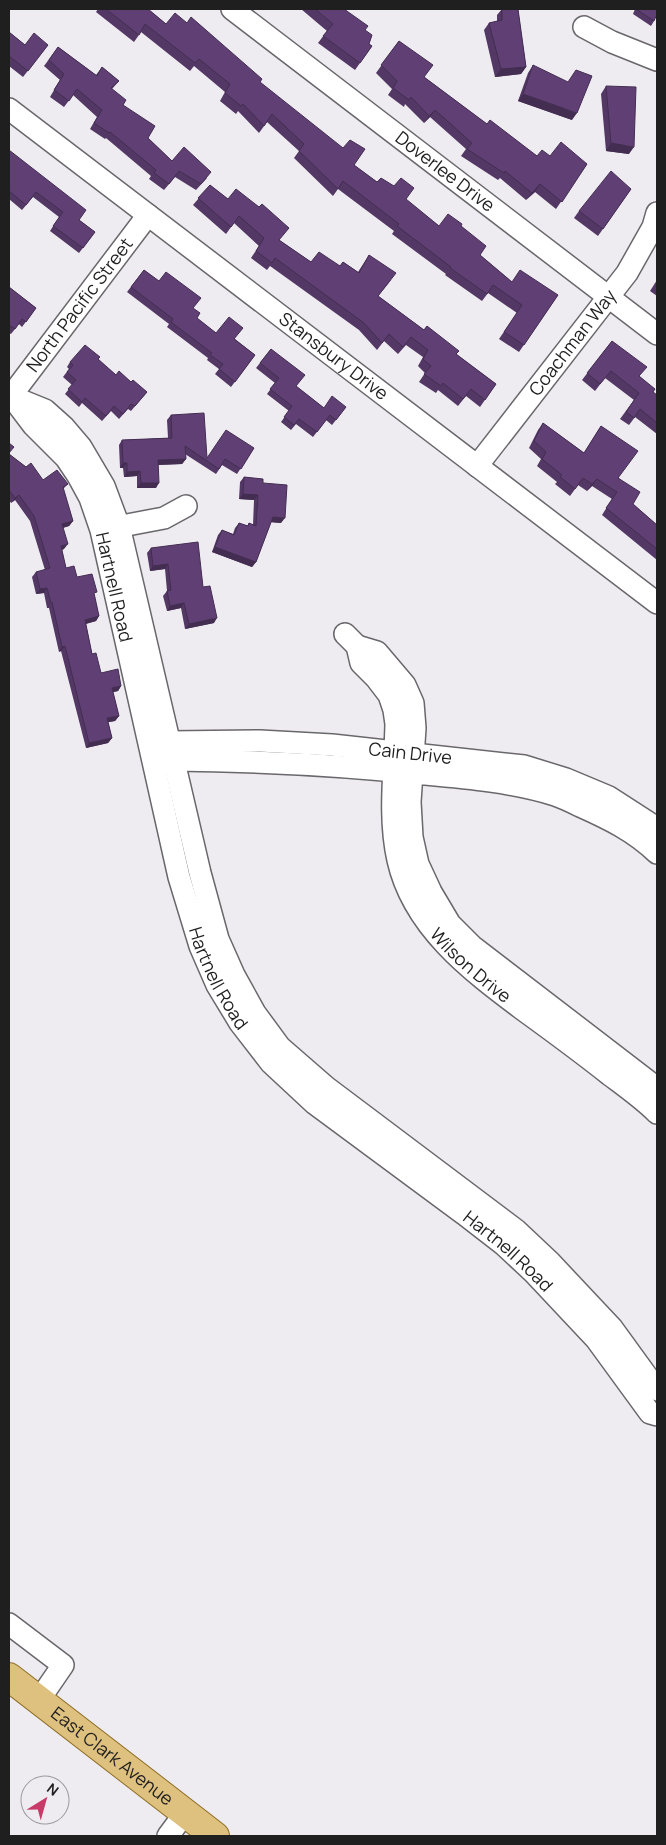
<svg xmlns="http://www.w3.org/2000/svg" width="666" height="1845" font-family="Manrope,sans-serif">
	<rect width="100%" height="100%" fill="#efecf1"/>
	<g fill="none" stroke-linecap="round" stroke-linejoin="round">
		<defs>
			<g id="minor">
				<path id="s1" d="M232,9l425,325"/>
				<polyline points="584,27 612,42 657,60"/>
				<path id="s2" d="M9,109l648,494"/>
				<path id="s3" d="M11,396l22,29 33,33 12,18 12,22 11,32 78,347 21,69 17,39 23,38 31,40 43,40 150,111 40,31 30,28 62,66 54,74 7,2"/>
				<path id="s4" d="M11,396l137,-181"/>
				<polyline points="13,397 45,410 64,427 81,447 104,486 119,526 200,873 218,939 234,975 255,1013 280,1047 326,1087 516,1230 550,1262 612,1328 657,1390"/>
				<path id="s5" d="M477,466l150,-193 26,-46 4,-14"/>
				<polyline points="106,529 164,518 186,506"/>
				<path id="s6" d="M345,634l12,12 4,17 15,15 13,17 5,15 2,14c-1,45 -8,92 2,136 15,67 72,110 124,149 29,21 59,43 88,66 16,12 33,24 47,38"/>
				<polyline points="357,646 377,652 405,685 413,703 415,728 410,802 412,837 418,864 431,892 450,924 472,946 657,1088"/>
				<path id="s7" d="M156,744l13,-2 91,-1 72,4 192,21 42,13 43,18 48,31"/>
				<path d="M159,763l14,-3c84,1 167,5 251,14 44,4 89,8 131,21 9,3 17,7 25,11 29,13 54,25 77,47"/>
				<polyline points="9,1624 63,1665 39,1700"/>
				<polyline points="168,1836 185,1813"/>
			</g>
			<g id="major">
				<path id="s8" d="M9,1677l206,159"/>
			</g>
		</defs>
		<use href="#minor" stroke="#69676b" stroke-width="24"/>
		<use href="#major" stroke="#8e6e26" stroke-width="30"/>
		<use href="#minor" stroke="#fff" stroke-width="21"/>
		<use href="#major" stroke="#dfc17f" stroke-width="28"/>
	</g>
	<g fill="#533764">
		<polygon points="98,9 148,9 166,24 260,83 354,165 377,182 406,200 439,226 461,226 480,255 512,282 558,295 519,352 499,339 517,313 488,293 482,301 445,275 446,274 392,234 394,231 338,189 333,196 294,158 299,151 267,122 259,133 238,111 236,114 220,101 225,92 194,66 190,71 141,32 134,42 96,12"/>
		<polygon points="301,9 344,9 365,30 369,44 372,46 355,70 318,43 327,31"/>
		<polygon points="502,9 518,9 526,67 521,74 495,77 484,30 489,23 497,21 497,15"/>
		<polygon points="635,9 657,9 654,21 651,26 633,14"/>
		<polygon points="9,32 25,45 48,45 23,77 9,66"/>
		<polygon points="399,41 424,77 487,124 537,156 550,156 587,164 556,209 535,192 526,200 500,178 498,180 461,156 466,149 430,117 424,123 405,104 404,107 388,95 392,89 376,73"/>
		<polygon points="58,47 96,75 102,67 119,81 112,89 123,105 148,138 172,161 207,178 196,190 175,177 164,190 149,179 151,176 106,138 105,139 90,129 97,117 73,95 64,107 50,97 60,80 44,66"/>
		<polygon points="533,65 572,120 518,101 528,73"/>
		<polygon points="606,86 629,154 606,151 601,94"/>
		<polygon points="9,150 79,220 95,232 79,253 50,231 59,217 33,197 22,210 9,199"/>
		<polygon points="210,185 279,240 311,262 340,266 343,262 358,272 369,255 391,280 378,296 424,330 427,326 456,354 496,384 480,407 466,396 458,406 438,390 436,393 419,382 425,373 418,366 423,357 406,345 398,354 384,341 377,350 359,330 270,266 267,270 251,258 259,246 234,223 226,234 193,205"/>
		<polygon points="631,189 598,236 574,218 579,211"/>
		<polygon points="144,270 193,308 197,318 216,333 235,339 255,355 231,387 215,374 219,369 207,360 208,358 167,327 169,324 127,292"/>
		<polygon points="657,280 657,296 650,291"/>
		<polygon points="9,287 36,308 22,327 19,324 11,334 9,333"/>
		<polygon points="612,341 640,377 653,392 657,395 657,434 635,417 629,425 620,419 634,400 605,378 595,391 582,380"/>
		<polygon points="271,349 297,387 324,408 346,407 332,425 326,420 313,437 296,424 291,430 281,422 289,411 267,394 275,383 256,368"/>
		<polygon points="98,360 116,375 131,382 147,392 131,411 128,409 119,419 111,411 102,421 82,403 79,407 65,394 72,385 63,377 69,369 67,367 70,362"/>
		<polygon points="171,415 207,458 254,448 237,474 222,465 216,474 185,454 186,459 182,464 158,465 156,488 137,488 137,476 124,477 123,468 120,468 119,445 122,440 168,438 167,420"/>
		<polygon points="543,423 584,453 601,426 619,478 633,504 657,525 657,560 602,515 612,499 592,486 587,491 578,485 570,496 555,484 557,482 537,466 541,459 529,448 538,430"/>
		<polygon points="9,454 43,480 68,484 63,489 73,521 69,526 63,528 64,549 62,550 66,568 77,577 94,595 99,616 96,621 86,624 92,654 101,673 121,686 118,691 113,692 119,716 115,721 108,722 112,738 108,743 86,748 61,651 59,652 49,608 47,608 44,593 36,594 32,577 36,572 45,570 30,521 15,500 11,503 9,500"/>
		<polygon points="244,477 263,483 281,523 271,522 256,562 252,567 212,552 218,535 222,530 233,534 235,528 239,523 247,526 249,523 253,525 254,500 239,499 240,482"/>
		<polygon points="151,548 203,587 214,623 185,629 181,608 167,611 163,596 167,591 165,569 150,571 147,553"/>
	</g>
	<g fill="#432d51">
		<polygon points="526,67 521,74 495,77 501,69"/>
		<polygon points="523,94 577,113 572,120 518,101"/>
		<polygon points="435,110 430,117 424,123 429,116"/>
		<polygon points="611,143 634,147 629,154 606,151"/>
		<polygon points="540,184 535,192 526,200 532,193"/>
		<polygon points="186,459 182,464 154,465 158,460"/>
		<polygon points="123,463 127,463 123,468 120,468"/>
		<polygon points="140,471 137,476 124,477 127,472"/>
		<polygon points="597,479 592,486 587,491 592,484"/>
		<polygon points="141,483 159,483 156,488 137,488"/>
		<polygon points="243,494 258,495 254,500 239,499"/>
		<polygon points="19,495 15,500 11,503 15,498"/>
		<polygon points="273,517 285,518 281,523 269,522"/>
		<polygon points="73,521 69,526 58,529 62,524"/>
		<polygon points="68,544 64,549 57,551 61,546"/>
		<polygon points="215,547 256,562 252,567 212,552"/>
		<polygon points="168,564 165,569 150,571 153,566"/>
		<polygon points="47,588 44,593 36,594 40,589"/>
		<polygon points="184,603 181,608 167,611 170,606"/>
		<polygon points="99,616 96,621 81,625 85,620"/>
		<polygon points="217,618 214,623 185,629 189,624"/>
		<polygon points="65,646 61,651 59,652 62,647"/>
		<polygon points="121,686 118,691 109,693 112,688"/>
		<polygon points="119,716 115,721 104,723 107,718"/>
		<polygon points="112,738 108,743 86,748 89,743"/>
	</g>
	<g fill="#604074" stroke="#432d51">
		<polygon points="106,9 148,9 166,24 175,13 187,23 191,17 262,79 260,82 343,148 350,140 365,149 354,165 377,182 381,178 394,186 401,178 414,188 406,199 439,226 448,214 462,224 461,226 486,246 480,255 512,282 520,270 558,295 524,345 504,332 522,305 493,285 487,294 450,268 451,267 397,226 399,224 343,181 338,189 299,151 304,144 272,114 264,126 243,104 241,106 225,93 230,84 199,59 195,63 145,24 139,35"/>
		<polygon points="315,9 344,9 368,26 365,30 372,35 369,44 372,46 360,63 323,36 333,24"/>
		<polygon points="502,9 518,9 526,67 501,69 489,23 502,20"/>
		<polygon points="636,9 657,9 657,14 654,21"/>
		<polygon points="9,32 25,45 34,33 48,45 28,71 9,56"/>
		<polygon points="399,41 433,65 424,77 487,124 490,120 537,156 542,150 550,156 561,142 587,164 562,202 540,184 532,193 505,171 504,173 467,149 472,143 435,110 429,116 411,97 409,100 393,88 397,81 381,65"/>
		<polygon points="58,47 97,76 102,67 119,81 111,88 126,100 123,105 155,126 148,138 172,161 184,147 211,172 201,184 179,171 169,184 154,173 156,170 110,132 109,133 94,123 102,110 77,89 69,101 54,90 64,74 49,60"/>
		<polygon points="533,65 568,82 576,70 592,76 577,113 523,94"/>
		<polygon points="606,86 636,87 634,147 611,143"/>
		<polygon points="9,150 86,210 79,220 95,232 83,248 53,226 63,212 36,192 26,205 9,191"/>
		<polygon points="611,171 631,189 603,229 579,211"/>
		<polygon points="210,185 228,199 236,189 259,207 262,204 289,228 279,240 311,262 319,252 340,266 343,262 359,273 369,255 396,273 378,296 424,330 427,326 459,351 456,354 496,384 485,400 471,389 463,399 443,383 441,386 424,374 431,366 423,359 428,350 411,337 403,347 389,334 382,343 364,323 275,258 272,263 256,251 264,238 239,216 231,227 198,198"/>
		<polygon points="144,270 159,281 166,272 201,298 193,308 200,313 197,318 216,333 229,317 243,328 234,339 255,355 235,382 219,369 223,364 210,355 212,353 171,322 173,319 131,287"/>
		<polygon points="9,287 36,308 26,322 22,319 15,329 9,325"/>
		<polygon points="612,341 647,367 639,376 655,389 653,392 657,395 657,423 640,409 634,418 626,412 639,393 611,371 600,384 587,373"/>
		<polygon points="85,345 100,357 98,359 116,375 119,371 131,382 133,380 147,392 135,406 131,404 123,414 114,406 106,416 85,398 82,402 68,389 76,380 67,372 73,365 70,362"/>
		<polygon points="271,349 305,375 296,386 324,408 332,396 346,407 336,420 330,415 317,432 299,419 294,425 284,417 292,406 270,389 279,378 260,363"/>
		<polygon points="204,413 207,458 226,430 254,448 241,469 225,459 219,469 185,446 186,459 158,460 159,483 141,483 140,471 127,472 127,463 123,463 122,440 172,438 171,415"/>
		<polygon points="543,423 584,453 601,426 638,451 618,478 640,492 633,504 657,525 657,549 606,508 617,492 597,479 592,484 583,478 575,489 560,477 562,475 542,459 546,452 534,441"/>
		<polygon points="9,443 14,447 9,453"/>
		<polygon points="9,454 26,467 31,463 43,480 57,470 68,484 63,487 73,521 62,524 68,544 61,546 66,568 74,566 77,577 92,574 97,592 94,593 99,616 85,620 92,654 96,653 101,673 118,669 121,686 112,688 119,716 107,718 112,738 89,743 65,646 62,647 52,602 51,603 47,588 40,589 36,572 50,568 34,516 19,495 15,498 9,490"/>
		<polygon points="244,477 263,479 263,483 287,485 285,518 273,517 256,562 215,547 222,530 234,535 239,523 248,526 249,523 256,526 258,495 243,494"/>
		<polygon points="198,542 203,587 210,586 217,618 189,624 184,603 170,606 167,591 171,590 168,564 153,566 151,548"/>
	</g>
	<g text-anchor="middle" stroke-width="5" stroke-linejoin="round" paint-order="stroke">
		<g font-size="18" fill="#201f20" stroke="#efecf1">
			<text dy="6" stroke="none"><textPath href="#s1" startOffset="268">Doverlee Drive</textPath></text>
			<text dy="6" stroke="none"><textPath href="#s4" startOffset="114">North Pacific Street</textPath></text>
			<text dy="6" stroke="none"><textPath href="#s5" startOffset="156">Coachman Way</textPath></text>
			<text dy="6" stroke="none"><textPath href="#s2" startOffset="408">Stansbury Drive</textPath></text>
			<text dy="6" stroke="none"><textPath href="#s3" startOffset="222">Hartnell Road</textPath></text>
			<text dy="6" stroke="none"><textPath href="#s7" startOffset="255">Cain Drive</textPath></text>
			<text dy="6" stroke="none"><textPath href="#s6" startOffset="374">Wilson Drive</textPath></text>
			<text dy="6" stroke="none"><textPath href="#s3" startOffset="628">Hartnell Road</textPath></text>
			<text dy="6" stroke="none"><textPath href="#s3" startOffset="1032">Hartnell Road</textPath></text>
			<text dy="6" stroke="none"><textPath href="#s8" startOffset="130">East Clark Avenue</textPath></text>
		</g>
	</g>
	<rect width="666" height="1845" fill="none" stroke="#201f20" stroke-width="20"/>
	<g transform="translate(45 1800) rotate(37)"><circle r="24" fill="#efecf1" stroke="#9c9a9d"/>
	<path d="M0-4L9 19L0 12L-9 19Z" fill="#c83b69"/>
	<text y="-8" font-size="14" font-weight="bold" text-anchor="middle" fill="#201f20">N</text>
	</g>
</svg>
